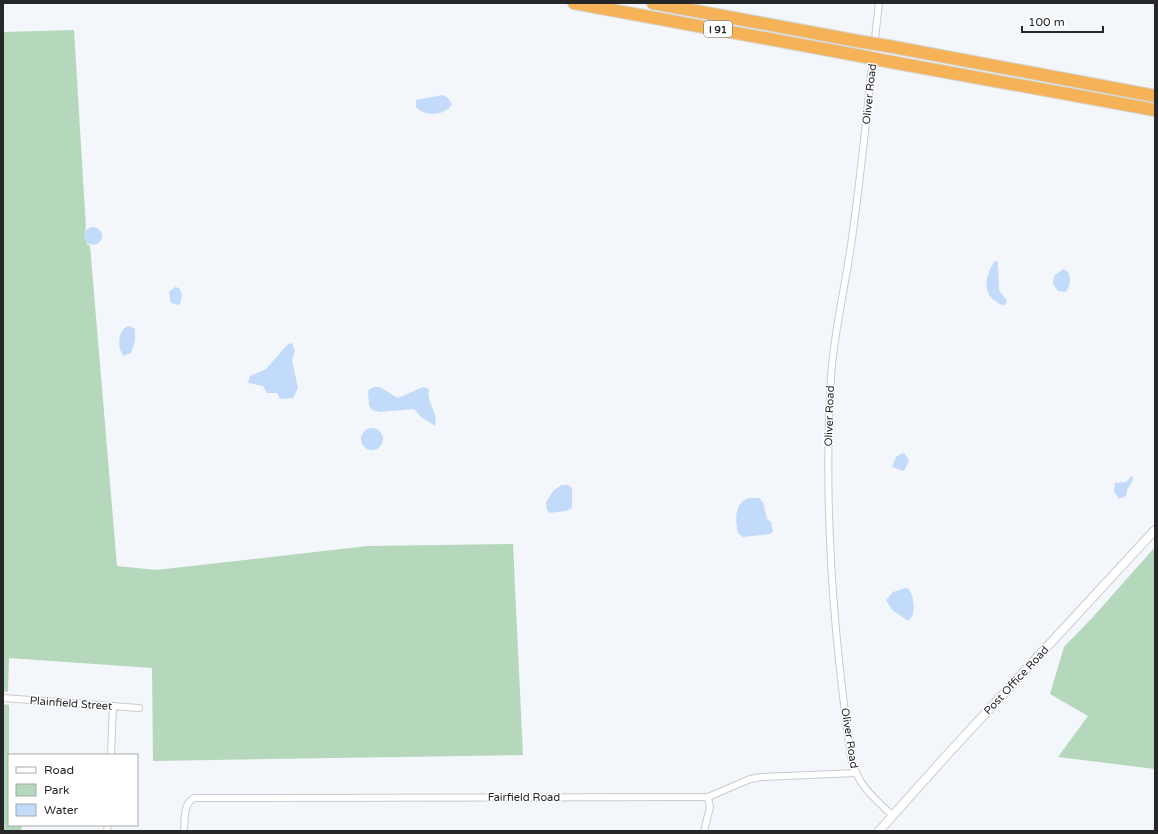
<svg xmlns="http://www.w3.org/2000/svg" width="1158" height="834" font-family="'Varela Round',sans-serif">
	<rect width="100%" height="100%" fill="#f3f6fa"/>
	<g fill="#b5d7bb">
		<polygon points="74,30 86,228 85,230 87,244 90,246 117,566 156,570 368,546 513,544 523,755 153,761 152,668 9,658 8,692 3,691 3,32"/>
		<polygon points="1155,547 1155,769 1058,757 1088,716 1050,694 1064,647 1093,617"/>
		<polygon points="3,704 9,705 9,825 22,825 21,831 3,831"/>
	</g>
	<g fill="#c3dbfa">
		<path d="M443,95l5,3 4,6c-6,12 -28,13 -36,3v-7z"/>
		<circle cx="93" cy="236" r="9"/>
		<path d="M995,261h2l1,3 1,26 8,11 -2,4c-5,0 -7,-2 -11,-5 -13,-10 -7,-28 1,-39z"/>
		<path d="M1063,269l5,3c4,7 2,13 -2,20l-8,-1 -5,-7 1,-8z"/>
		<path d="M175,287l4,1c4,6 3,12 0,17l-8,-2 -2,-11z"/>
		<path d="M129,326l6,3v12l-4,12 -7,3c-8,-8 -6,-28 5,-30z"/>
		<polygon points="292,343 295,351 292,360 298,388 293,398 280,399 277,393 267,393 263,386 248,383 250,376 266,369 288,344"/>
		<path d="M423,387l6,2c-3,14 10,24 6,37l-14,-9 -7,-8 -34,3 -8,-2 -3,-5 -1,-14c10,-11 20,3 30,7z"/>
		<circle cx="372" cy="439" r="11"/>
		<polygon points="902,453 905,454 909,461 904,471 892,467 896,457"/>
		<polygon points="1132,475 1133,480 1127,490 1126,496 1119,499 1114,491 1115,483 1126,482"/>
		<polygon points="562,485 568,485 572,488 572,508 566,511 550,513 547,510 546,502 554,490"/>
		<path d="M750,498h9l4,4 4,17 4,3 2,10 -3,2 -27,3 -5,-4c-3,-13 -4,-31 12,-35z"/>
		<path d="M905,588l4,1c5,9 8,25 -1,32l-16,-11 -6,-10 7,-8z"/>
	</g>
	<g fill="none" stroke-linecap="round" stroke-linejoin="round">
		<defs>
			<g id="minor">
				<path d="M879,3c-9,78 -16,157 -27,235 -6,46 -18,92 -21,139 -8,127 2,255 20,380 6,28 22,40 41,58"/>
				<polyline points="3,698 139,708"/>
				<polyline points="111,755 113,706"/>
				<polyline points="107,831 108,825"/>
				<path d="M184,831c1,-12 -1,-27 10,-33l514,-1 42,-18 12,-2 93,-4"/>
				<polyline points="704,831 710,807 708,797"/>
			</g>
			<polyline id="tertiary" points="879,831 946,756 1155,530"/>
			<g id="motorway">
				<polyline points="574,3 861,56"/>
				<polyline points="653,3 863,42"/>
				<polyline points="888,46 1155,96"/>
				<polyline points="886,61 1155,110"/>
			</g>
		</defs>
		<use href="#minor" stroke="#c8cbcf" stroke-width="8"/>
		<use href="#tertiary" stroke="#c8cbcf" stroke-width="10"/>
		<use href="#motorway" stroke="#d3d4d4" stroke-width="14"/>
		<use href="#minor" stroke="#fff" stroke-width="6"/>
		<use href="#tertiary" stroke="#fff" stroke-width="8"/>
		<use href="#motorway" stroke="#f5b256" stroke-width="12"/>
		<defs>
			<g id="motorway-bridge">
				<polyline points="863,42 888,46"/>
				<polyline points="861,56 886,61"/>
			</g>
		</defs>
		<use href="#motorway-bridge" stroke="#d3d4d4" stroke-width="14" stroke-linecap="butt"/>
		<use href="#motorway-bridge" stroke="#f5b256" stroke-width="12"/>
	</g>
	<g text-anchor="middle" stroke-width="3" stroke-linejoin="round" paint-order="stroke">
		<rect fill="#fff" stroke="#666868" stroke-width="1" x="704" y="21" width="28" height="16" rx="3"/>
		<g font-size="10" font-weight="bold" fill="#252728">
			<text x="718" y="33">I 91</text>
		</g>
		<g font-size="11" fill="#252728" stroke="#fff">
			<text transform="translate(869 94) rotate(-84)" y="4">Oliver Road</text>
			<text transform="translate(829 416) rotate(-88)" y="4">Oliver Road</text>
			<text transform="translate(1016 680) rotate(-47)" y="4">Post Office Road</text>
			<text transform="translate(71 703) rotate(4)" y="4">Plainfield Street</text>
			<text transform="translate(850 738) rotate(81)" y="4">Oliver Road</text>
			<text x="524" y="801">Fairfield Road</text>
		</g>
	</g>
	<rect width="1158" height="834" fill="none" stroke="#252728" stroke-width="8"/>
	<rect x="8" y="754" width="130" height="72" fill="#ffffff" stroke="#a8a9a9"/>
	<rect x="16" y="767" width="20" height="6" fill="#ffffff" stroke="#a8a9a9"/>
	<text x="44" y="774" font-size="12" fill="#252728">Road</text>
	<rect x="16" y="784" width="20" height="12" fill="#b5d7bb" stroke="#a8a9a9"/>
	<text x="44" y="794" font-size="12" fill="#252728">Park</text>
	<rect x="16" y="804" width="20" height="12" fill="#c3dbfa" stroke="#a8a9a9"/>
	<text x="44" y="814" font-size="12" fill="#252728">Water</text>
	<path d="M1022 26v6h81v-6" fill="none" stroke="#252728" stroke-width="2"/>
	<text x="1028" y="26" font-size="12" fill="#252728" stroke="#ffffff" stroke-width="3" paint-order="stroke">100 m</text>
</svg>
